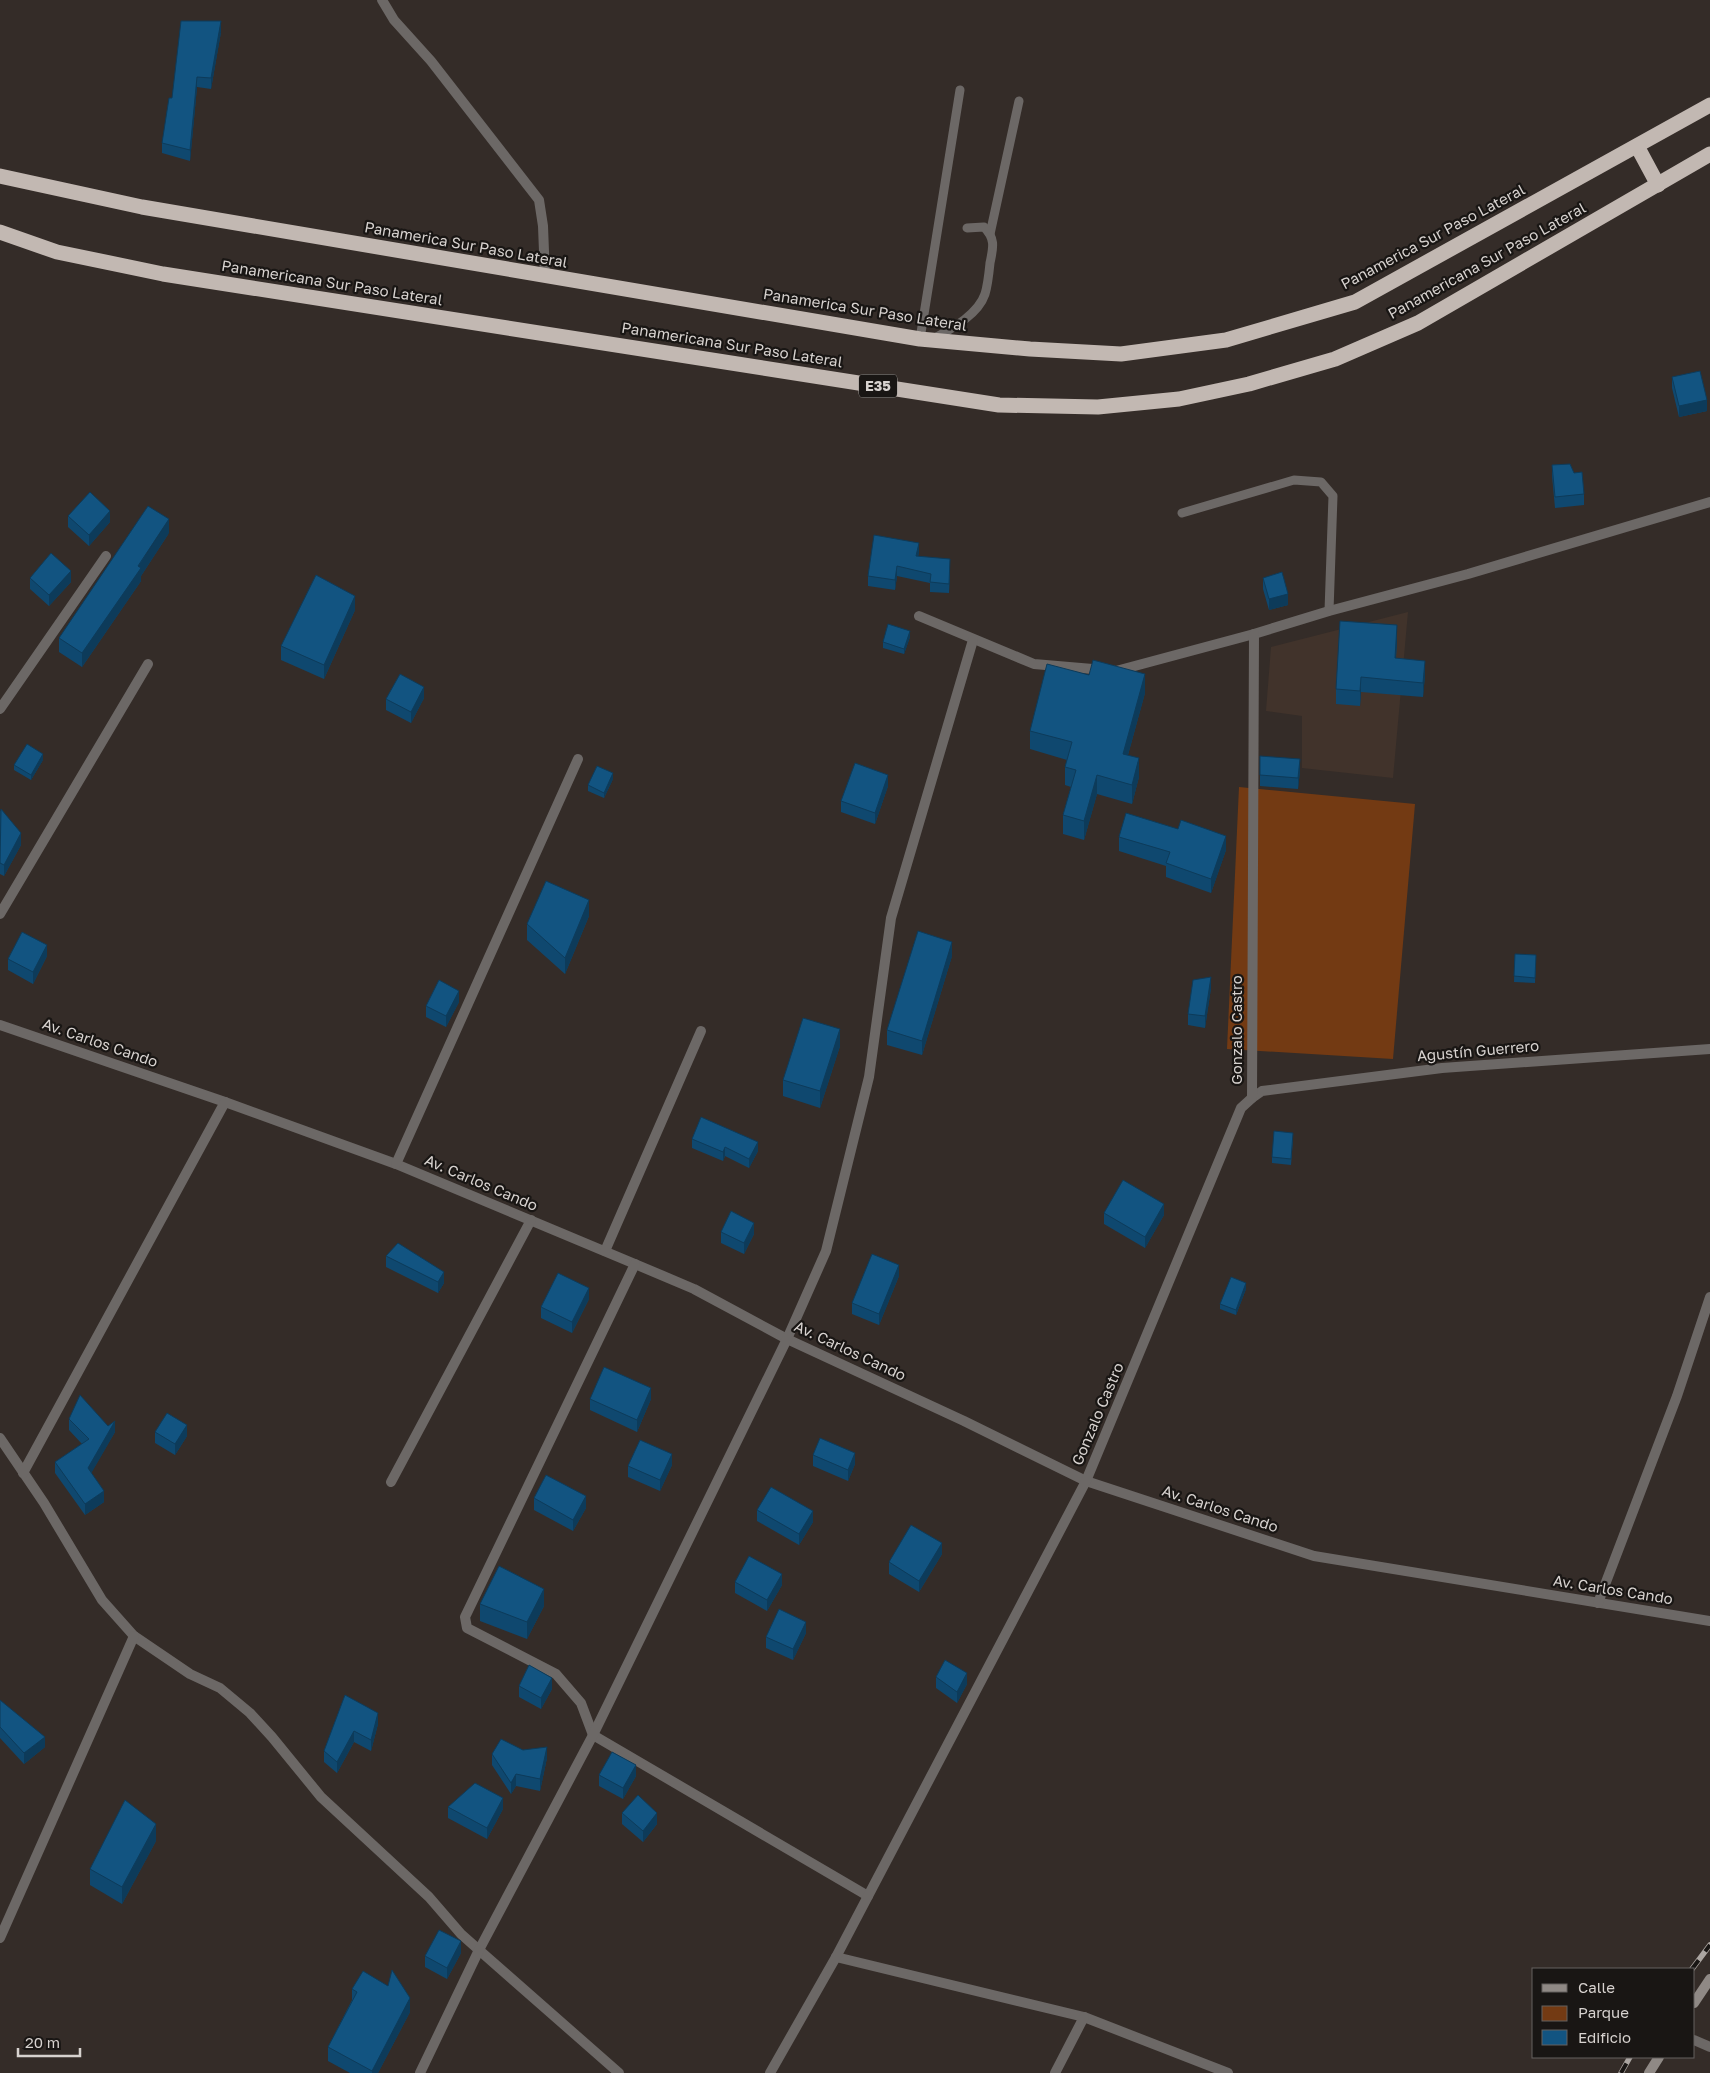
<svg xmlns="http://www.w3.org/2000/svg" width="1710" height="2073" font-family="'Golos Text',sans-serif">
	<rect width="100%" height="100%" fill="#342c28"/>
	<polygon fill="#41332b" points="1408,612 1393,778 1302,768 1302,716 1266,711 1271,647"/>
	<polygon fill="#733a13" points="1239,787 1415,804 1393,1059 1227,1049"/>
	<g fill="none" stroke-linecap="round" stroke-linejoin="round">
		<g stroke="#6c6866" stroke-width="9">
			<polyline points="990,234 1019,101"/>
			<polyline points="920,339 960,90"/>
			<path d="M933,339c18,-10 45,-24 52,-45 3,-10 4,-21 5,-31 3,-15 6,-24 -6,-36l-17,1"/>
			<polyline points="1182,513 1294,480 1321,482 1333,496 1329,611"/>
		</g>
		<g stroke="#6c6866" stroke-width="10">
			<polyline points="382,0 394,20 431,61 539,200 543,226 545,277"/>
			<polyline points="919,616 1034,664 1116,671 1254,634 1329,611 1468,574 1710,502"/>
			<polyline points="0,709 106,556"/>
			<polyline points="0,914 148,664"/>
			<polyline points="0,1025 225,1102 396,1164 635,1264 694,1289 787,1339 964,1421 1086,1481 1314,1556 1710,1621"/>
			<polyline points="1252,1098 1262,1091 1442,1068 1710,1049"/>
			<polyline points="396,1164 578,759"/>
			<polyline points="605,1251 701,1031"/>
			<polyline points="635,1264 465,1617 467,1628 556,1674 581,1703 593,1735 868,1896"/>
			<polyline points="0,1438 44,1503 102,1600 134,1636 190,1674 220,1688 250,1713 272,1737 321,1797 429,1897 461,1934 479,1950 619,2073"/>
			<polyline points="23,1473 225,1102"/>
			<polyline points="391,1482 531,1220"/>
			<polyline points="1598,1603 1677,1396 1710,1297"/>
			<polyline points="0,1938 134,1636"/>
			<polyline points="836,1957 1084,2017 1228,2073"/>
			<polyline points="1694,2040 1710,2047"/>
			<polyline points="420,2073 479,1950 593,1735 787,1339 826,1251 869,1077 891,918 973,640"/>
			<polyline points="770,2073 836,1957 1086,1481 1241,1108 1252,1098 1254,634"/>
			<polyline points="1055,2073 1084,2017"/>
		</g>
		<g stroke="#8f8985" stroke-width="10">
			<polyline points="1694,2003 1710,1979"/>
			<polyline points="1649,2073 1659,2057"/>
		</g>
		<g stroke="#c2b8b2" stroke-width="15">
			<polyline points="1637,146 1658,185"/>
			<polyline points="0,176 142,207 920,339 1030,349 1121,354 1226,340 1355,302 1710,105"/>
			<polyline points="0,232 57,252 163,274 999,405 1098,407 1179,399 1249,384 1335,359 1418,323 1710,154"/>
		</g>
		<defs>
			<g id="rail">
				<polyline points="1692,1969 1710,1945"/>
				<polyline points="1621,2073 1630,2057"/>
			</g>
		</defs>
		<use href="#rail" stroke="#aba5a1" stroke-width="5.5"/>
		<use href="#rail" stroke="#191614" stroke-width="4" stroke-dasharray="11" stroke-linecap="butt"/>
	</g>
	<g fill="#0f486f">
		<polygon points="221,32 211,89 197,87 190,161 162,153 162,143 172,98"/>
		<polygon points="1672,377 1707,411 1679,417 1672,388"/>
		<polygon points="1552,465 1584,494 1584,505 1555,508 1552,476"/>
		<polygon points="68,516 110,522 89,546 68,527"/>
		<polygon points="169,533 141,576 141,581 82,667 59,652 59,638"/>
		<polygon points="919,553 918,556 950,569 949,593 930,592 930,583 897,576 895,590 868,586 868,576"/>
		<polygon points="30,578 71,582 49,606 30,589"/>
		<polygon points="1263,578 1288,605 1269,610 1263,589"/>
		<polygon points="355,610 324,679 281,660 281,646"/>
		<polygon points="910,637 904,654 883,648 883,642"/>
		<polygon points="1397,640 1396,658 1425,675 1423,697 1361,692 1360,706 1336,704 1336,689"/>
		<polygon points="1145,693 1128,755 1139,777 1132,804 1097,794 1084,840 1063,834 1063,815 1071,787 1065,785 1065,767 1067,760 1030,749 1030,731"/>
		<polygon points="424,698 411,723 386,710 386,699"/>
		<polygon points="1260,756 1300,770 1298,789 1260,786"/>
		<polygon points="43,760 31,780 14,770 14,765"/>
		<polygon points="613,779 604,798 588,791 588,785"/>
		<polygon points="888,786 875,824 841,812 841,801"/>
		<polygon points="0,810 21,845 4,876 0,874"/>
		<polygon points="1178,829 1226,850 1211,893 1166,877 1166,866 1119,851 1119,837"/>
		<polygon points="589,916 565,974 527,940 527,924"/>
		<polygon points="1515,954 1536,955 1535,983 1514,982"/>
		<polygon points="47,956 33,984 8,970 8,959"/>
		<polygon points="952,956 922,1055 887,1045 887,1030"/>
		<polygon points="1211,988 1205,1028 1188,1025 1188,1014"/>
		<polygon points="459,1002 446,1027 426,1017 426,1006"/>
		<polygon points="840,1046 820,1108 783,1096 783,1080"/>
		<polygon points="692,1139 758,1151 749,1168 725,1156 723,1161 692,1148"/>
		<polygon points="1293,1139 1291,1165 1272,1163 1272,1157"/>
		<polygon points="1104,1213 1164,1215 1145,1248 1104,1224"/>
		<polygon points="721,1232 754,1234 744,1254 721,1243"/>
		<polygon points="386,1256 444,1283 438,1293 386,1267"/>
		<polygon points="899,1276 879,1325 852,1314 852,1303"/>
		<polygon points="1246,1289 1236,1315 1220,1309 1220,1304"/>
		<polygon points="589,1299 572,1333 541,1318 541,1307"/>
		<polygon points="590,1399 651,1399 637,1432 590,1410"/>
		<polygon points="69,1419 115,1432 91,1473 104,1502 85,1515 55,1473 55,1462 82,1444 69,1430"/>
		<polygon points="155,1432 187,1436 175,1455 155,1443"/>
		<polygon points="813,1455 855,1464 848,1481 813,1466"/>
		<polygon points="672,1465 660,1491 628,1477 628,1466"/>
		<polygon points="534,1498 586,1508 573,1531 534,1510"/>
		<polygon points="757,1510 813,1522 799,1545 757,1521"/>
		<polygon points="942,1554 919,1592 889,1574 889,1562"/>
		<polygon points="735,1582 782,1585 767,1611 735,1593"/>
		<polygon points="480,1604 544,1606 527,1639 480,1621"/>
		<polygon points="806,1633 793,1660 766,1648 766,1637"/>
		<polygon points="936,1677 967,1684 957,1703 936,1688"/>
		<polygon points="519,1686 552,1689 541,1709 519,1697"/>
		<polygon points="345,1695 378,1724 371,1751 354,1742 337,1773 324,1762 324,1751"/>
		<polygon points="0,1700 45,1747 24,1764 0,1738"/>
		<polygon points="523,1750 547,1758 540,1791 516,1786 511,1794 492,1765 492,1754"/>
		<polygon points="599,1775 636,1776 623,1799 599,1786"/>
		<polygon points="448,1807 503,1809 487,1839 448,1818"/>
		<polygon points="622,1813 657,1824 643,1842 622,1824"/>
		<polygon points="156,1841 122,1904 90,1885 90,1869"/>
		<polygon points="461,1953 447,1979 425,1967 425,1956"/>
		<polygon points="352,1989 410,2012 378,2073 350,2073 328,2061 328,2047 352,2000"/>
	</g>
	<g fill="#0d3b5a">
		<polygon points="221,21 221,32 211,89 211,78"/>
		<polygon points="197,77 197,87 190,161 190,150"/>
		<polygon points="1707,400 1707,411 1679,417 1679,406"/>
		<polygon points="110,511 110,522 89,546 89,535"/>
		<polygon points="169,519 169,533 141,576 141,581 82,667 82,653"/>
		<polygon points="919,543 919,553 916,566 916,556"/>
		<polygon points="950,559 950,569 949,593 949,584"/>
		<polygon points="897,566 897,576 895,590 895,580"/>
		<polygon points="71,571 71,582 49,606 49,595"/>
		<polygon points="1288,594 1288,605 1269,610 1269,599"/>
		<polygon points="355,596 355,610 324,679 324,665"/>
		<polygon points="1397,625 1397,640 1395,672 1395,658"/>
		<polygon points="910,631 910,637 904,654 904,649"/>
		<polygon points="1425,661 1425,675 1423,697 1423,683"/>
		<polygon points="1145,674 1145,693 1123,773 1123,754"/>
		<polygon points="1361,677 1361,692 1360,706 1360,691"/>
		<polygon points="424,687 424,698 411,723 411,712"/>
		<polygon points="43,754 43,760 31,780 31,775"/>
		<polygon points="1139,758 1139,777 1132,804 1132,785"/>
		<polygon points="1300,759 1300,770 1298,789 1298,778"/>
		<polygon points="613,773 613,779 604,798 604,793"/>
		<polygon points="888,775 888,786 875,824 875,813"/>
		<polygon points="1097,775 1097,794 1084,840 1084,821"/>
		<polygon points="21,833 21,845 4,876 4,865"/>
		<polygon points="1226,836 1226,850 1211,893 1211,879"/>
		<polygon points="589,900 589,916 565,974 565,958"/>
		<polygon points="952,942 952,956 922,1055 922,1041"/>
		<polygon points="47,945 47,956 33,984 33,972"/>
		<polygon points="1211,977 1211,988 1205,1028 1205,1016"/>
		<polygon points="459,991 459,1002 446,1027 446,1016"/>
		<polygon points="840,1029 840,1046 820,1108 820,1091"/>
		<polygon points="758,1142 758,1151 749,1168 749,1159"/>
		<polygon points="725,1147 725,1156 723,1161 723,1152"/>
		<polygon points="1164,1204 1164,1215 1145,1248 1145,1237"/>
		<polygon points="754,1223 754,1234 744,1254 744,1243"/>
		<polygon points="899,1265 899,1276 879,1325 879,1314"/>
		<polygon points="444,1272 444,1283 438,1293 438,1282"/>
		<polygon points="1246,1283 1246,1289 1236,1315 1236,1310"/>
		<polygon points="589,1288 589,1299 572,1333 572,1322"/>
		<polygon points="651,1388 651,1399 637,1432 637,1420"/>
		<polygon points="115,1421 115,1432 88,1479 88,1468"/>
		<polygon points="187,1425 187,1436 175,1455 175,1444"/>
		<polygon points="855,1453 855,1464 848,1481 848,1470"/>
		<polygon points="672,1454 672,1465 660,1491 660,1480"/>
		<polygon points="104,1491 104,1502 85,1515 85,1504"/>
		<polygon points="586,1496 586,1508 573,1531 573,1520"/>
		<polygon points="813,1511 813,1522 799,1545 799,1534"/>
		<polygon points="942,1543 942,1554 919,1592 919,1581"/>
		<polygon points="782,1574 782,1585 767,1611 767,1600"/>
		<polygon points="544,1589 544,1606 527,1639 527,1622"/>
		<polygon points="806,1622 806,1633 793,1660 793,1649"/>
		<polygon points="967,1673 967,1684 957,1703 957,1692"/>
		<polygon points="552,1678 552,1689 541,1709 541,1698"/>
		<polygon points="378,1713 378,1724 371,1751 371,1740"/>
		<polygon points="354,1731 354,1742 337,1773 337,1762"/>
		<polygon points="45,1737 45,1747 24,1764 24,1753"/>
		<polygon points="547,1747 547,1758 540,1791 540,1779"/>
		<polygon points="636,1765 636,1776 623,1799 623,1788"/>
		<polygon points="516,1774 516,1786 511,1794 511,1783"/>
		<polygon points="503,1798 503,1809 487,1839 487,1828"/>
		<polygon points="657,1813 657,1824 643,1842 643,1831"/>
		<polygon points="156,1824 156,1841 122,1904 122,1887"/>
		<polygon points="461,1941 461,1953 447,1979 447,1968"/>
		<polygon points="410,1998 410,2012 378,2073 372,2073 372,2071"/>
	</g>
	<g fill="#125481" stroke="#0d3b5a">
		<polygon points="181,21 221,21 211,78 197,77 190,150 162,143 169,98 172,98"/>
		<polygon points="1700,371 1707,400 1679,406 1672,377"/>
		<polygon points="1570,464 1574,473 1582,472 1584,494 1555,497 1552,465"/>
		<polygon points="90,492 110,511 89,535 68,516"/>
		<polygon points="148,506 169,519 138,566 141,568 82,653 59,638"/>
		<polygon points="874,535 919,543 916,556 950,559 949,584 930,582 931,574 897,566 895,580 868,576"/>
		<polygon points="51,553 71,571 49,595 30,578"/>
		<polygon points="1282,572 1288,594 1269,599 1263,578"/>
		<polygon points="316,575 355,596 324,665 281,646"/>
		<polygon points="1340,621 1397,625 1395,658 1425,661 1423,683 1361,677 1360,691 1336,689"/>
		<polygon points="888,624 910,631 904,649 883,642"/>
		<polygon points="1093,660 1145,674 1123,754 1139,758 1132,785 1097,775 1084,821 1063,815 1076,770 1065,767 1072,742 1030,731 1047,664 1089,675"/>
		<polygon points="400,674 424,687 411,712 386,699"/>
		<polygon points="27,744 43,754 31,775 14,765"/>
		<polygon points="1260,756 1300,759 1298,778 1260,775"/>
		<polygon points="855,763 888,775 875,813 841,801"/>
		<polygon points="597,766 613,773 604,793 588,785"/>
		<polygon points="1,809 21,833 4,865 0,863"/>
		<polygon points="1126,813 1178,829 1181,820 1226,836 1211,879 1166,863 1170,852 1119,837"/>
		<polygon points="546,881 589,900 565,958 527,924"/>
		<polygon points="918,931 952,942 922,1041 887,1030"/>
		<polygon points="22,932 47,945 33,972 8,959"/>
		<polygon points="1515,954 1536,955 1535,978 1514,976"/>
		<polygon points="1211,977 1205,1016 1188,1014 1193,980"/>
		<polygon points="439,980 459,991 446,1016 426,1006"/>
		<polygon points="803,1018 840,1029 820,1091 783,1080"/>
		<polygon points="701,1117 758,1142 749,1159 725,1147 723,1152 692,1139"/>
		<polygon points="1274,1131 1293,1133 1291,1159 1272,1157"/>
		<polygon points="1123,1180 1164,1204 1145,1237 1104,1213"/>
		<polygon points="731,1211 754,1223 744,1243 721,1232"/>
		<polygon points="398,1243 444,1272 438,1282 386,1256"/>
		<polygon points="872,1254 899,1265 879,1314 852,1303"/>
		<polygon points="558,1273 589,1288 572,1322 541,1307"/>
		<polygon points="1231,1277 1246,1283 1236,1310 1220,1304"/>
		<polygon points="604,1367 651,1388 637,1420 590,1399"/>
		<polygon points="80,1395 108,1426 115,1421 88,1468 104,1491 85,1504 55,1462 89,1439 69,1419"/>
		<polygon points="167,1413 187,1425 175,1444 155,1432"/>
		<polygon points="820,1438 855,1453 848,1470 813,1455"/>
		<polygon points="640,1440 672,1454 660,1480 628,1466"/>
		<polygon points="546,1475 586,1496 573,1520 534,1498"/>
		<polygon points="771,1487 813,1511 799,1534 757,1510"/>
		<polygon points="911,1525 942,1543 919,1581 889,1562"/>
		<polygon points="749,1556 782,1574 767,1600 735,1582"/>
		<polygon points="499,1566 544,1589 527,1622 480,1604"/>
		<polygon points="779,1609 806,1622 793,1649 766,1637"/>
		<polygon points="945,1660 967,1673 957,1692 936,1677"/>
		<polygon points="529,1665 552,1678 541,1698 519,1686"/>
		<polygon points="345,1695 378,1713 371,1740 354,1731 337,1762 324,1751"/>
		<polygon points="0,1700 45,1737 24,1753 0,1727"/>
		<polygon points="501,1739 523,1750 547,1747 540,1779 516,1774 511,1783 492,1754"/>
		<polygon points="612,1752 636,1765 623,1788 599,1775"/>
		<polygon points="475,1783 503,1798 487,1828 448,1807"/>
		<polygon points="638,1795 657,1813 643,1831 622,1813"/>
		<polygon points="125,1800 156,1824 122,1887 90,1869"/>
		<polygon points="439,1930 461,1941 447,1968 425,1956"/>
		<polygon points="392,1970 410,1998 372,2071 328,2047 357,1992 352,1989 363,1971 388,1986"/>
	</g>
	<g text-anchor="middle" stroke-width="4.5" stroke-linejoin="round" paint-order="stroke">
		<rect fill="#191614" stroke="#9e9a97" stroke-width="1" x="859" y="374.5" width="38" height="23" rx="4"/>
		<g font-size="14" font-weight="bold" fill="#d7d2cf">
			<text x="878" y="391">E35</text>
		</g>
		<g font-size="15" fill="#d7d2cf" stroke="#191614">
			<text transform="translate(1433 237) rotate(-28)" y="5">Panamerica Sur Paso Lateral</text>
			<text transform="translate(466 245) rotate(10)" y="5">Panamerica Sur Paso Lateral</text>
			<text transform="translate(1487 261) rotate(-29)" y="5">Panamericana Sur Paso Lateral</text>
			<text transform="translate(332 283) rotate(9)" y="5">Panamericana Sur Paso Lateral</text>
			<text transform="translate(865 310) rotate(9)" y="5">Panamerica Sur Paso Lateral</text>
			<text transform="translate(732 345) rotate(9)" y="5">Panamericana Sur Paso Lateral</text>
			<text transform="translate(1237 1030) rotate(-90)" y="5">Gonzalo Castro</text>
			<text transform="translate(100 1043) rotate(19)" y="5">Av. Carlos Cando</text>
			<text transform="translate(1478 1051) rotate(-5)" y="5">Agustín Guerrero</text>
			<text transform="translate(481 1183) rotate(23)" y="5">Av. Carlos Cando</text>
			<text transform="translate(850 1351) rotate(25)" y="5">Av. Carlos Cando</text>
			<text transform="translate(1098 1414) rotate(-67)" y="5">Gonzalo Castro</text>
			<text transform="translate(1220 1509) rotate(18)" y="5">Av. Carlos Cando</text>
			<text transform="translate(1613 1590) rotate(9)" y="5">Av. Carlos Cando</text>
		</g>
	</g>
	<rect x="1532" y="1968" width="162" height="90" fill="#191614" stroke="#65615f"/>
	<rect x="1542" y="1984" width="25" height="8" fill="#8f8985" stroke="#65615f"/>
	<text x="1578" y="1993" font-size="15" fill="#d7d2cf">Calle</text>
	<rect x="1542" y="2006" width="25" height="15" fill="#733a13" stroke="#65615f"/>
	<text x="1578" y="2018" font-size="15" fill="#d7d2cf">Parque</text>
	<rect x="1542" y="2030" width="25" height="15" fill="#125481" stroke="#65615f"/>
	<text x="1578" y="2043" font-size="15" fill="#d7d2cf">Edificio</text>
	<path d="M18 2048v8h62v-8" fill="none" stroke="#d7d2cf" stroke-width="2.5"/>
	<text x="25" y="2048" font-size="15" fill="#d7d2cf" stroke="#191614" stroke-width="4" paint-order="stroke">20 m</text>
</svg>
